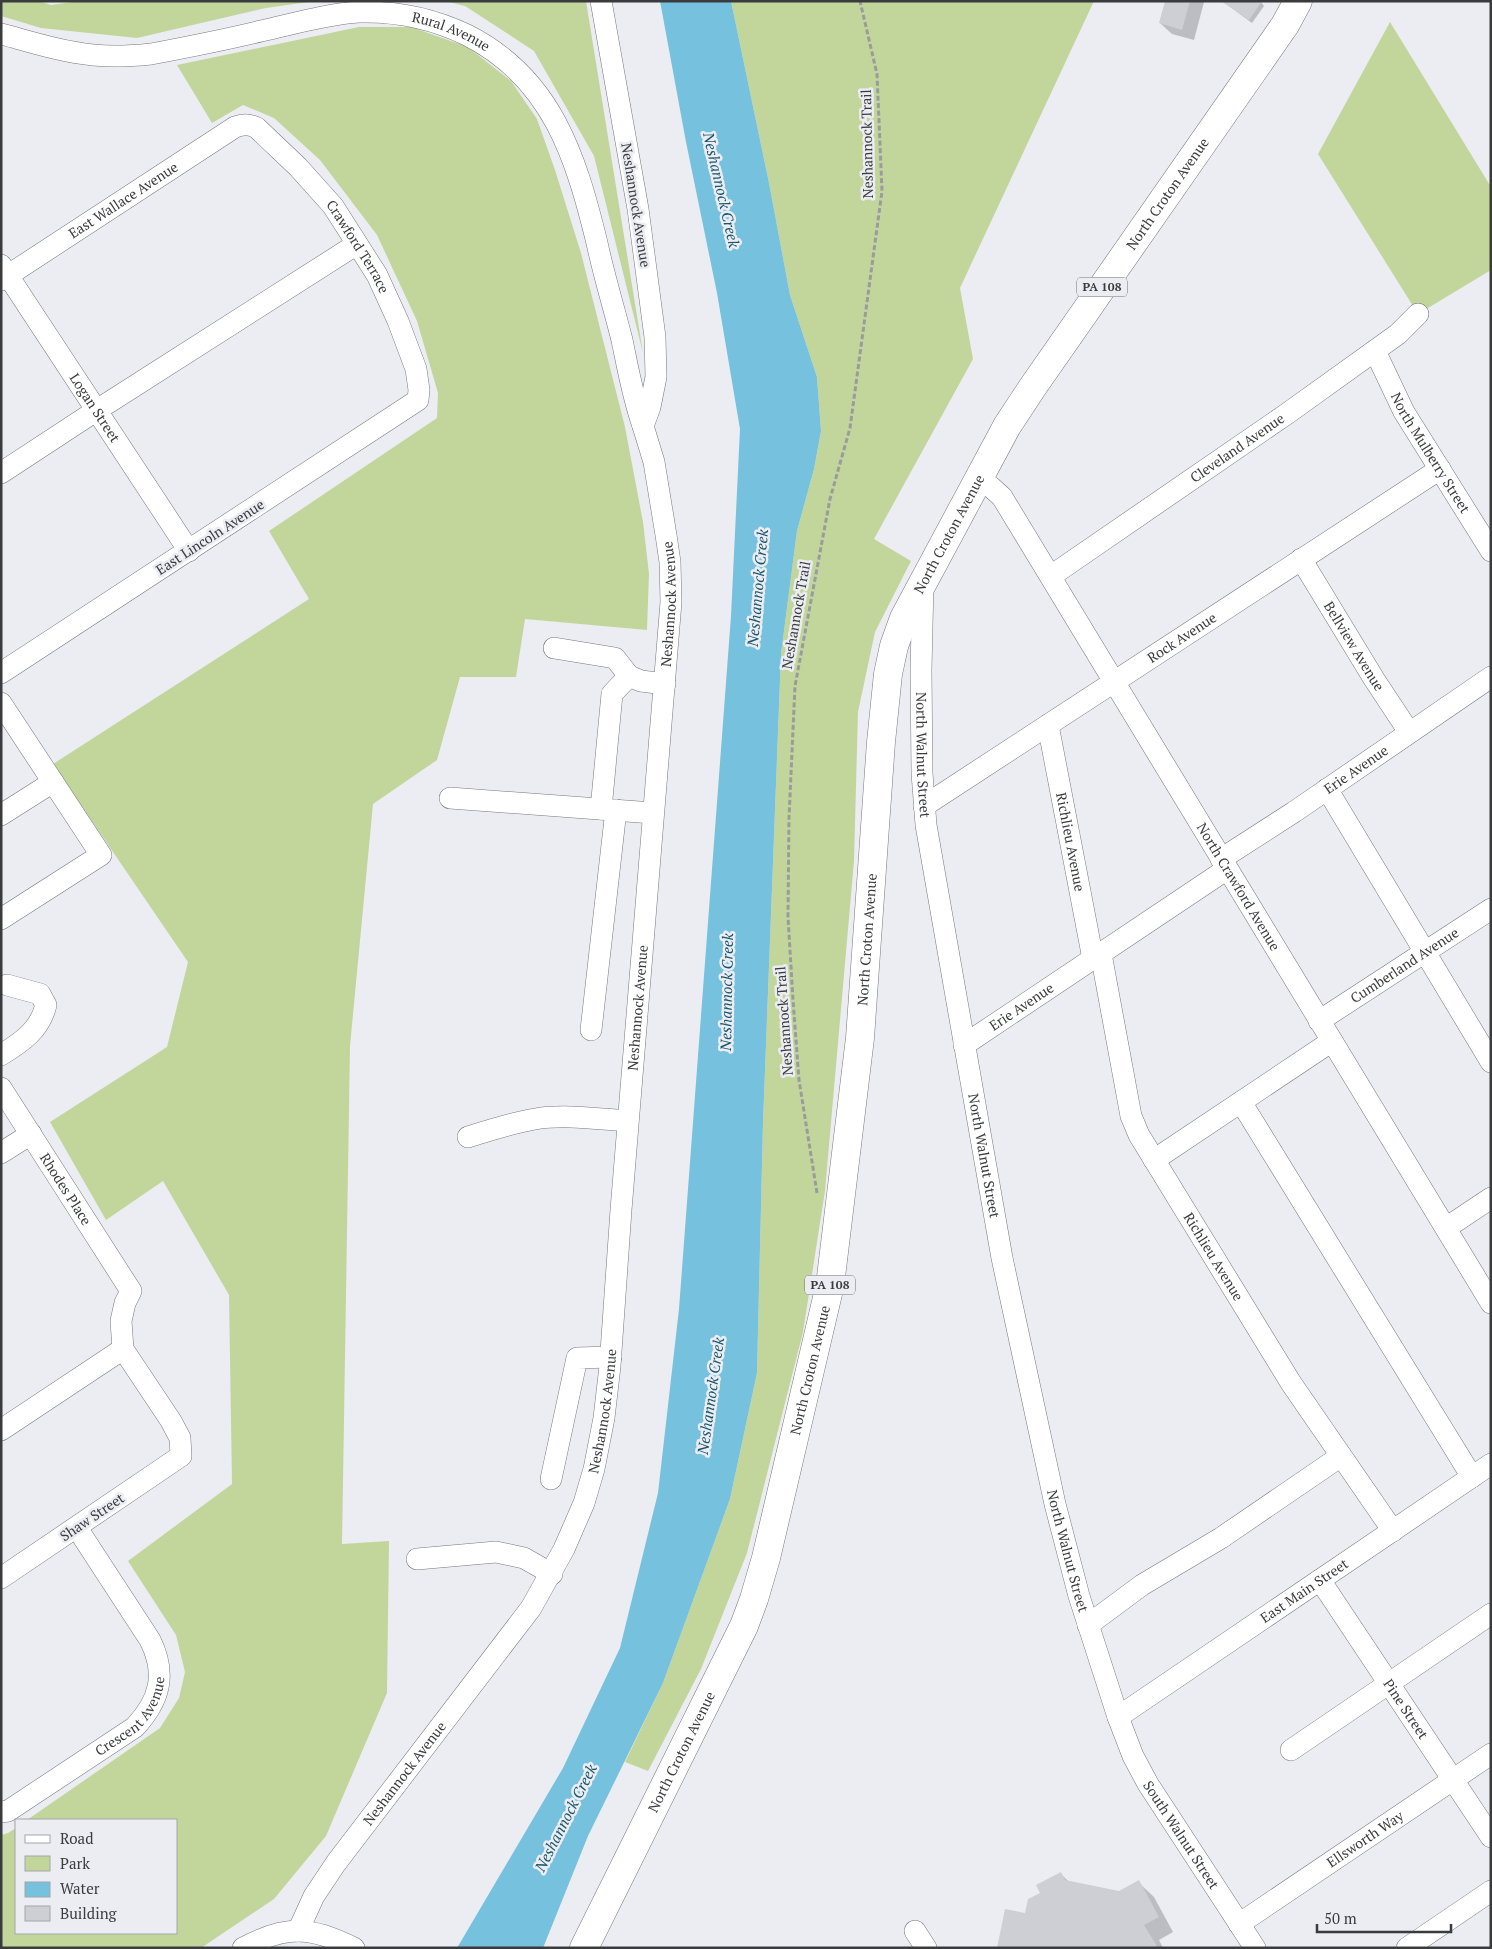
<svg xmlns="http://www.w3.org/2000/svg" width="1492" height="1949" font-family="'PT Serif',serif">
	<rect width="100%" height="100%" fill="#ebedf3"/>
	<g fill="#c2d69b">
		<polygon points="1,1 39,1 51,5 80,1 316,1 266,8 137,38 41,28 1,16"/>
		<polygon points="445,1 586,1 643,353 594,156 534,51 465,6"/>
		<polygon points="731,1 1094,1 960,288 973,359 874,539 911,561 875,632 858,712 854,861 825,1191 803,1332 747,1553 701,1669 648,1771 625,1762 663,1683 730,1499 757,1373 763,1123 781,654 797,531 814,469 821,431 817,377 790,295 769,183"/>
		<polygon points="1390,22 1491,187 1491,270 1418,314 1318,154"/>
		<polygon points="359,27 411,27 468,47 511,81 537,119 555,170 581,253 625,427 643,522 649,574 647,630 525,619 516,677 460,677 437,760 373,804 350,1046 342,1544 389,1541 387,1693 326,1836 274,1899 201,1948 1,1948 1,1835 8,1833 16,1828 16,1933 176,1933 176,1820 27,1820 160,1728 179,1698 185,1672 176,1635 128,1561 232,1484 229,1295 163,1181 106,1220 50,1122 167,1047 188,962 53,764 309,599 269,531 437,418 438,393 417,321 377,235 320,160 274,118 243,105 212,123 177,65"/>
	</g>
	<polygon fill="#76c1dd" points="660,1 731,1 769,183 790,295 817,377 821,431 814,469 797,531 781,654 763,1123 757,1373 730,1499 663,1683 588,1836 543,1948 457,1948 563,1768 620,1648 658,1493 679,1309 731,616 740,429 717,293 686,142"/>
	<g fill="#0003">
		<polygon points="1166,1 1204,2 1194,40 1172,34 1160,23"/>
		<polygon points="1222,1 1261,2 1264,6 1252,23"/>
		<polygon points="1061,1874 1069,1882 1119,1893 1138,1882 1154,1897 1173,1932 1159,1940 1163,1948 998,1948 1042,1893"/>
	</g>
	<g fill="#cdcfd5">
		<polygon points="1165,1 1190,1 1182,30 1159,23"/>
		<polygon points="1221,1 1262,1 1249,20"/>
		<polygon points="1061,1872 1065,1880 1119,1891 1139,1880 1159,1917 1144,1925 1158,1948 997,1948 1005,1909 1025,1913 1028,1899 1040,1893 1036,1885"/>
	</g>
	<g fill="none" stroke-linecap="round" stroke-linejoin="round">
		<defs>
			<g id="minor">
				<path id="s1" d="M1,34c30,8 61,18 92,21 19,2 39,1 58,-1 37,-7 73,-14 110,-23 32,-7 65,-17 98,-19 37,-1 75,7 108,23 85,43 109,122 130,208 7,33 17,65 25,97 6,29 11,58 21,86"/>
				<path id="s2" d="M1,265l188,286"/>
				<path id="s3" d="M1,280l234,-153c9,-3 14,-3 22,1l41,39 35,39 44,69 21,46 18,48 3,21 -1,10 -417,273"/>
				<path id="s4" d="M1375,351l29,61 87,139"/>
				<polyline points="1,473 97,410 357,244"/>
				<path id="s5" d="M977,481l14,6 11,10 489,806"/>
				<path id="s6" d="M1301,559l73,120 35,53"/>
				<path id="s7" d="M1051,576l237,-163 110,-79 20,-20"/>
				<path id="s8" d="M923,583l-2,87 1,103 4,52 76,433 53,246 24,92 39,121 15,39 15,28 107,164"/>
				<polyline points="554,648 615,658 629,676"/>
				<polyline points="1,703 101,855 1,919"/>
				<path id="s9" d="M1048,725l45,234"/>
				<polyline points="1327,789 1491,1062"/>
				<polyline points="450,798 653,813"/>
				<path id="s10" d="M924,806l516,-337"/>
				<polyline points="601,809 612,694 629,676 641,681 665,684"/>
				<polyline points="1,815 53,782"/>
				<path id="s11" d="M1221,859l73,-47 197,-135"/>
				<path id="s12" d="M1101,954l30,162 8,19 152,248 102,148"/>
				<path id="s13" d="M1319,1021l172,-112"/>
				<polyline points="591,1030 616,810"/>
				<path id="s14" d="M964,1045l263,-176"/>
				<path d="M1,1055c21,-13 39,-25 45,-50l-6,-11 -33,-9"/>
				<path id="s15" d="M1,1088l130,203 -6,12 -4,18 2,28 48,72 9,17 1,18 -180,122"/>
				<polyline points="1241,1102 1472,1477"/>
				<path d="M468,1137c22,-7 44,-14 67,-18 30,-5 62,0 93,2"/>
				<polyline points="1,1153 31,1134"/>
				<polyline points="1154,1160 1332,1041"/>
				<polyline points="1446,1228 1491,1198"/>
				<polyline points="1,1430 123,1349"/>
				<polyline points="551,1479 577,1358 611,1357"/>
				<polyline points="417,1559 496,1552 524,1558 552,1574"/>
				<path id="s16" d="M1320,1580l171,257"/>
				<polyline points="1088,1625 1142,1585 1221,1538 1341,1456"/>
				<path id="s17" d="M1118,1717l373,-253"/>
				<polyline points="1291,1750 1491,1614"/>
				<path id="s18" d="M1,1812l7,-1 127,-84c25,-27 32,-53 15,-87l-73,-112"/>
				<path id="s19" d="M1239,1924l252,-170"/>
				<path id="s20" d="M298,1931l16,-35 22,-33 195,-255 33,-59 20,-46 10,-34 10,-51 6,-52 11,-156 50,-608 -1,-40 -4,-27 -12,-73 -11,-36 7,-19 6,-30 -1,-40 -17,-128 -37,-208"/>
				<polyline points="915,1931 926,1948"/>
				<path d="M243,1948c43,-23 68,-22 111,0"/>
				<polyline points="1407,1948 1491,1891"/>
			</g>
			<g id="major">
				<path id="s21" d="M584,1948l160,-322 10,-27 12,-41 64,-273 30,-247 21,-296 7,-68 6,-28 10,-28 103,-192 25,-38 253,-363 13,-24"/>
			</g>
		</defs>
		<use href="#minor" stroke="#76787e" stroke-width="22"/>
		<use href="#major" stroke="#76787e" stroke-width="29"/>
		<polyline stroke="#9a9b9f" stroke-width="3" stroke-dasharray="5 2.5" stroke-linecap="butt" points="817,1193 799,1080 793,1000 788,917 789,818 795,686 830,499 850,428 882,191 877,74 860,1"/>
		<use href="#minor" stroke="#fff" stroke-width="21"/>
		<use href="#major" stroke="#fff" stroke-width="28"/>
	</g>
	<g text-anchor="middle" stroke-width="5" stroke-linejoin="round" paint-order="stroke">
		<g fill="#ebedf3" stroke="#6f7074" stroke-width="1">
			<rect x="1077" y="277.5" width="50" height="19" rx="4"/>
			<rect x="805" y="1275.5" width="50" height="19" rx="4"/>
		</g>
		<g font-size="12" font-weight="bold" fill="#3a3b3d">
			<text x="1102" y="291">PA 108</text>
			<text x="830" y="1289">PA 108</text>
		</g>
		<g font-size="14" fill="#3a3b3d" stroke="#ebedf3">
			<text dy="5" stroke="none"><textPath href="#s1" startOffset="460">Rural Avenue</textPath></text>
			<text transform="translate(867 144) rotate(-91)" y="5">Neshannock Trail</text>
			<text dy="5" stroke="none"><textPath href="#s21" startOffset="1884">North Croton Avenue</textPath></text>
			<text dy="5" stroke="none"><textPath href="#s3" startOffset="146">East Wallace Avenue</textPath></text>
			<text transform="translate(636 205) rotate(81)" y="5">Neshannock Avenue</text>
			<text dy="5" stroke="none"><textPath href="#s3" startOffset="459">Crawford Terrace</textPath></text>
			<text dy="5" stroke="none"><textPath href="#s2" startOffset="171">Logan Street</textPath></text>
			<text dy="5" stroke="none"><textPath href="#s7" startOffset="226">Cleveland Avenue</textPath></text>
			<text dy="5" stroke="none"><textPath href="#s4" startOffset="116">North Mulberry Street</textPath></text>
			<text dy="5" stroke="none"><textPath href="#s21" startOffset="1479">North Croton Avenue</textPath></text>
			<text transform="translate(210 537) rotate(-33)" y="5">East Lincoln Avenue</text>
			<text dy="5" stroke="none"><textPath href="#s20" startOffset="1421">Neshannock Avenue</textPath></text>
			<text transform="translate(796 615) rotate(-80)" y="5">Neshannock Trail</text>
			<text dy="5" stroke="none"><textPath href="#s10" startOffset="308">Rock Avenue</textPath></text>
			<text dy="5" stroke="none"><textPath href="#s6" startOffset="102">Bellview Avenue</textPath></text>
			<text dy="5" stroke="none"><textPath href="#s8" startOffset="172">North Walnut Street</textPath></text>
			<text dy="5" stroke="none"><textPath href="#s11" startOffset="162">Erie Avenue</textPath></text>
			<text dy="5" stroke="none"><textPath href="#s9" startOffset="119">Richlieu Avenue</textPath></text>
			<text dy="5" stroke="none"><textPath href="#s5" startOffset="486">North Crawford Avenue</textPath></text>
			<text dy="5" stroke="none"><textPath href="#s21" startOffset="1059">North Croton Avenue</textPath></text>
			<text dy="5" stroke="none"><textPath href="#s13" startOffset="102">Cumberland Avenue</textPath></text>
			<text dy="5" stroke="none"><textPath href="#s20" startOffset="1016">Neshannock Avenue</textPath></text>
			<text dy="5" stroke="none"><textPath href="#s14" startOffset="69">Erie Avenue</textPath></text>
			<text transform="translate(784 1021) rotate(-94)" y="5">Neshannock Trail</text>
			<text dy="5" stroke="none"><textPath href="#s8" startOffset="578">North Walnut Street</textPath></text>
			<text dy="5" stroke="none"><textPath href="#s15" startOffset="120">Rhodes Place</textPath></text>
			<text dy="5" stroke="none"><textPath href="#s12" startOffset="328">Richlieu Avenue</textPath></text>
			<text dy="5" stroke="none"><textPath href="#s21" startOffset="624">North Croton Avenue</textPath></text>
			<text dy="5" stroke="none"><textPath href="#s20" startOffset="611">Neshannock Avenue</textPath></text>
			<text transform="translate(92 1517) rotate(-34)" y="5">Shaw Street</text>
			<text dy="5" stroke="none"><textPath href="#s8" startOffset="982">North Walnut Street</textPath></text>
			<text dy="5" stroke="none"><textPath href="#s17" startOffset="225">East Main Street</textPath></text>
			<text dy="5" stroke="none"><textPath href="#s16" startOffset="155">Pine Street</textPath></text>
			<text dy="5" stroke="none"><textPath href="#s18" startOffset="165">Crescent Avenue</textPath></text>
			<text dy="5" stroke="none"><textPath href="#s21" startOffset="219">North Croton Avenue</textPath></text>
			<text dy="5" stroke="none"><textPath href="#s20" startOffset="191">Neshannock Avenue</textPath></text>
			<text dy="5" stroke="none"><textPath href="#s8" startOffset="1290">South Walnut Street</textPath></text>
			<text dy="5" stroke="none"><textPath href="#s19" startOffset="152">Ellsworth Way</textPath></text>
		</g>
		<g font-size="15" font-style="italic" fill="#19566a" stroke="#ebedf3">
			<text transform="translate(721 190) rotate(77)" y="5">Neshannock Creek</text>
			<text transform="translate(758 588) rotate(-85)" y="5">Neshannock Creek</text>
			<text transform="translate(727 992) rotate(-89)" y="5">Neshannock Creek</text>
			<text transform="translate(711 1396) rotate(-82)" y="5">Neshannock Creek</text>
			<text transform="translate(566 1818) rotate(-63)" y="5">Neshannock Creek</text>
		</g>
	</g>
	<rect width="1492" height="1949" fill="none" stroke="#3a3b3d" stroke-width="5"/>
	<rect x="15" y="1819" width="162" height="115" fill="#ebedf3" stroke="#a4a6aa"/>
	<rect x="25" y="1835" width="25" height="8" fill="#ffffff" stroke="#a4a6aa"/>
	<text x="60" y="1844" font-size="15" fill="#3a3b3d">Road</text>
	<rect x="25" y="1856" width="25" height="15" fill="#c2d69b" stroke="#a4a6aa"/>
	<text x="60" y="1869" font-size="15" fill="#3a3b3d">Park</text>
	<rect x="25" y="1882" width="25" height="15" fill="#76c1dd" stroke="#a4a6aa"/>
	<text x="60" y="1894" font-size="15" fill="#3a3b3d">Water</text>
	<rect x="25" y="1906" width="25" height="15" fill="#cdcfd5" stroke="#a4a6aa"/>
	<text x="60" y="1919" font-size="15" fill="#3a3b3d">Building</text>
	<path d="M1317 1924v8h134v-8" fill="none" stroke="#3a3b3d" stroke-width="2.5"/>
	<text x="1324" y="1924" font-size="15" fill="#3a3b3d" stroke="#ebedf3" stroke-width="4" paint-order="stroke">50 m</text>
</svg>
